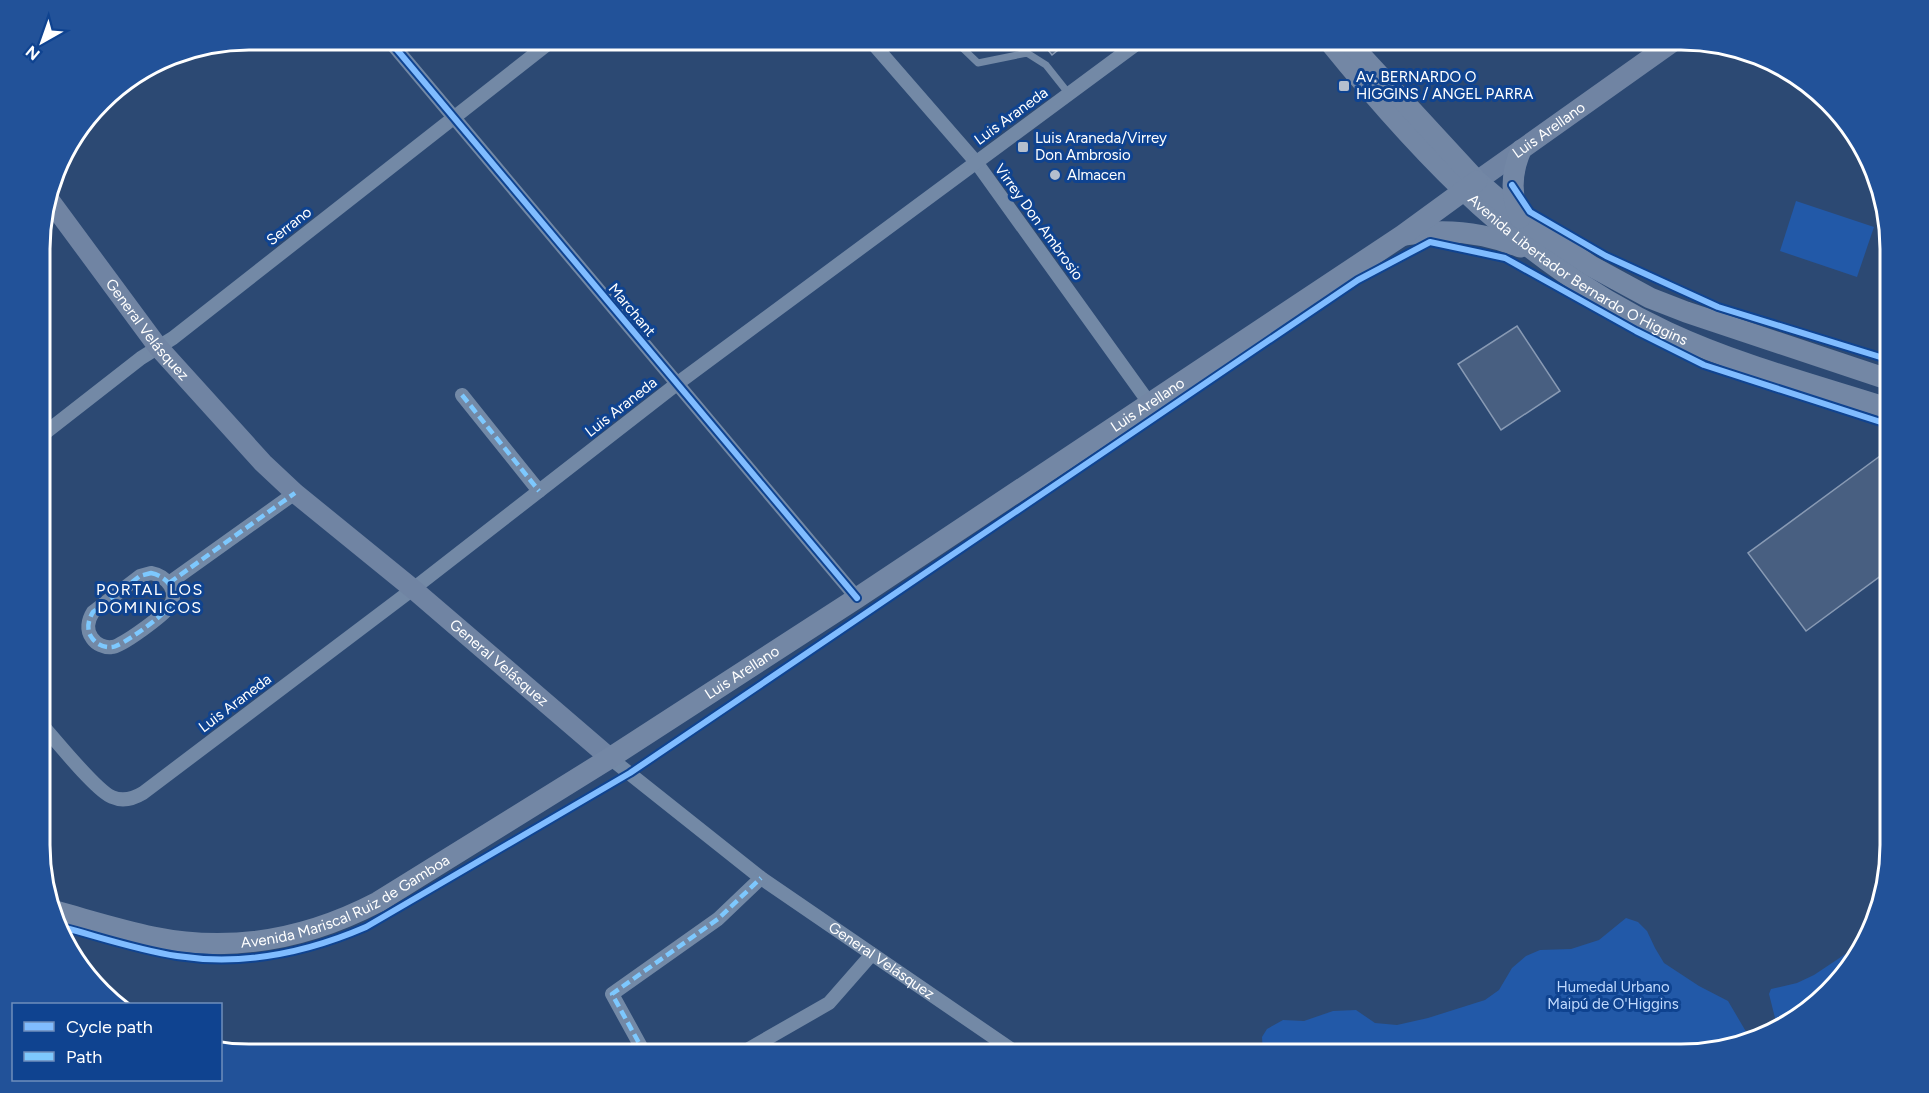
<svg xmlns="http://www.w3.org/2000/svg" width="1929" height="1093" font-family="Figtree,sans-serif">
	<rect width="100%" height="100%" fill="#2c4973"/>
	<g fill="#2259a8">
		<polygon points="1796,201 1874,227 1857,277 1780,251"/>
		<polygon points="1626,918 1638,922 1647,931 1655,948 1664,963 1699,986 1728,1001 1748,1035 1694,1054 1263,1054 1262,1037 1267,1029 1283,1020 1304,1021 1333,1011 1356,1010 1375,1023 1397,1025 1428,1018 1485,1000 1499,990 1512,968 1526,956 1540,950 1571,949 1599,940"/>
		<polygon points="1865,941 1862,949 1797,1019 1777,1026 1769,994 1771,989 1797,983 1814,975"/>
	</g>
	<g fill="#485f81" stroke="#889ab4" stroke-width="1.5">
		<polygon points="1039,39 1065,39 1068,42 1052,55"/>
		<polygon points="1517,326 1560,391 1501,430 1458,364"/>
		<polygon points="1880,456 1890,469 1890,569 1806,631 1748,553"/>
	</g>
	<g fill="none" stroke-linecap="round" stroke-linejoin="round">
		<polyline stroke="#7389a6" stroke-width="7" points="953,39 978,63 1027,53 1046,65 1069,94"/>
		<g stroke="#7389a6" stroke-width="14">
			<polyline points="388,39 857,598"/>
			<polyline points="869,39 976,162 1150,404"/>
			<polyline points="462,395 539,491"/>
			<polyline points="41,436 141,358 173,338 554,39"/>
			<path d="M151,573c16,3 29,19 18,34 -5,8 -48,40 -57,40 -8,1 -16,-3 -20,-9 -6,-8 -4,-18 1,-26l47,-36z"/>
			<polyline points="169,583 295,493"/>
			<path d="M41,724c14,15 55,67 71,73 11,5 21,2 31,-4l270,-204 265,-206 465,-344"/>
			<path id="s1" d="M610,758l151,120 257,176"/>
			<polyline points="645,1054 612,994 718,919 761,878"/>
			<polyline points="740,1054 829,1003 872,954"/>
		</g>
		<g stroke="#7084a3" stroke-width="20">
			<path id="s2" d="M1477,181l200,-142"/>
			<path id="s3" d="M48,198l110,149 105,116 32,30 118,96 197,169"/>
		</g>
		<g stroke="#7387a5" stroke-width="21">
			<path id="s4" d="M1327,39c98,121 197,226 340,293 71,33 148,53 223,77"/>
			<polyline points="1346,39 1477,181 1520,218 1591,266 1650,298 1686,312 1890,380"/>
			<path d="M1520,218c-10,-23 -9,-45 1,-68"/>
			<path d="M1406,235c40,-7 76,-3 114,12"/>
			<path id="s5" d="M55,911c33,9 65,19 98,26 78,16 154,2 225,-35l232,-144 247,-160 546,-363 74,-54"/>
		</g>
		<g stroke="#7dc8fe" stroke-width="4.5" stroke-dasharray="9 4.5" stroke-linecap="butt">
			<polyline points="462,395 539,491"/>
			<path d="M151,573c16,3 29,19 18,34 -5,8 -48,40 -57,40 -8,1 -16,-3 -20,-9 -6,-8 -4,-18 1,-26l47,-36z"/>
			<polyline points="169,583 295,493"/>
			<polyline points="645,1054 612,994 718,919 761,878"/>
		</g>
		<defs>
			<g id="cycleway">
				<polyline points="388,39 857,598"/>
				<polyline points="1512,185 1530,212 1606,256 1718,307 1890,360"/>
				<path d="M62,927c38,10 76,23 115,29 65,10 129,-3 189,-29l264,-154 728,-493 72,-38 75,16 131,73 68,34 186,60"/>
			</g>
		</defs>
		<use href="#cycleway" stroke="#0f4390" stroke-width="10"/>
		<use href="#cycleway" stroke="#80bcff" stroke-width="6"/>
	</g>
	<g fill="#b5bfce" stroke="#0f4390" stroke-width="2">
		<rect x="1338" y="80" width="12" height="12" rx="3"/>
		<rect x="1017" y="141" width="12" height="12" rx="3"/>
		<circle cx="1055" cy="175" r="6"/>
	</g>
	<g text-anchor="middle" stroke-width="6" stroke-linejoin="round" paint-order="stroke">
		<g font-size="15" fill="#fff" stroke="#0f4390" text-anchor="start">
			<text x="1356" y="82">Av. BERNARDO O<tspan x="1356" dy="17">HIGGINS / ANGEL PARRA</tspan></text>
			<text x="1035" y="143">Luis Araneda/Virrey<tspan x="1035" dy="17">Don Ambrosio</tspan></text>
			<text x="1067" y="180">Almacen</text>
		</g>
		<g font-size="15" fill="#fff" stroke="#0f4390">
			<text transform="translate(1011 116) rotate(-36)" y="5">Luis Araneda</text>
			<text dy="5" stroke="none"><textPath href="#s2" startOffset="88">Luis Arellano</textPath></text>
			<text transform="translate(1039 222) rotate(54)" y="5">Virrey Don Ambrosio</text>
			<text transform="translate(289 226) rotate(-38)" y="5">Serrano</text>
			<text dy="5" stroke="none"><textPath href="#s4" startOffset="344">Avenida Libertador Bernardo O'Higgins</textPath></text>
			<text transform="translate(632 310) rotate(50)" y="5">Marchant</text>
			<text dy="5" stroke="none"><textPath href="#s3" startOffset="165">General Velásquez</textPath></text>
			<text dy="5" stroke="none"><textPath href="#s5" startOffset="1250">Luis Arellano</textPath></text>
			<text transform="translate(621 407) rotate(-38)" y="5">Luis Araneda</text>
			<text dy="5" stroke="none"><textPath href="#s3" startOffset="651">General Velásquez</textPath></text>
			<text dy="5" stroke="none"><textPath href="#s5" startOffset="764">Luis Arellano</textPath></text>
			<text transform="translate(235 703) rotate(-37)" y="5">Luis Araneda</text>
			<text dy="5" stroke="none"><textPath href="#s5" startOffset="303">Avenida Mariscal Ruiz de Gamboa</textPath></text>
			<text dy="5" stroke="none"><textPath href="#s1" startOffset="339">General Velásquez</textPath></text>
		</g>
		<g font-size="15" fill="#c0dafe" stroke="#0f4390">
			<text x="1613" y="992">Humedal Urbano<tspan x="1613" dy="17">Maipú de O'Higgins</tspan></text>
		</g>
		<g font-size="16" letter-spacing="1.5" fill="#fff" stroke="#0f4390">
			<text x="150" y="595">PORTAL LOS<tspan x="150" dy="18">DOMINICOS</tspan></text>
		</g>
	</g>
	<path d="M0 0H1929V1093H0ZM249 50H1681A199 199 0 0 1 1880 249V845A199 199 0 0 1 1681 1044H249A199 199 0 0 1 50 845V249A199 199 0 0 1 249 50Z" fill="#225299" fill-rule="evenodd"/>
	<path fill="none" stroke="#fff" stroke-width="3" d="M249 50H1681A199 199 0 0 1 1880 249V845A199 199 0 0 1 1681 1044H249A199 199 0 0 1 50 845V249A199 199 0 0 1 249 50Z"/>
	<rect x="12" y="1003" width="210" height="78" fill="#0f4390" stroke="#6f8ebc" stroke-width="1.5"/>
	<rect x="24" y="1022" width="30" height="9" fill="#80bcff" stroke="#6f8ebc" stroke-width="1.5"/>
	<text x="66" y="1033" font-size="18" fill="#ffffff">Cycle path</text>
	<rect x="24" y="1052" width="30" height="9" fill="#7dc8fe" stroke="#6f8ebc" stroke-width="1.5"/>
	<text x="66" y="1063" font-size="18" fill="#ffffff">Path</text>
	<g transform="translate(42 42) rotate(220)" stroke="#0f4390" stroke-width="4.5" paint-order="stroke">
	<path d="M0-4.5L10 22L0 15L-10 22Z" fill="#ffffff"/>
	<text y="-9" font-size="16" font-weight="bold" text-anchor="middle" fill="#ffffff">N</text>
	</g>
</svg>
